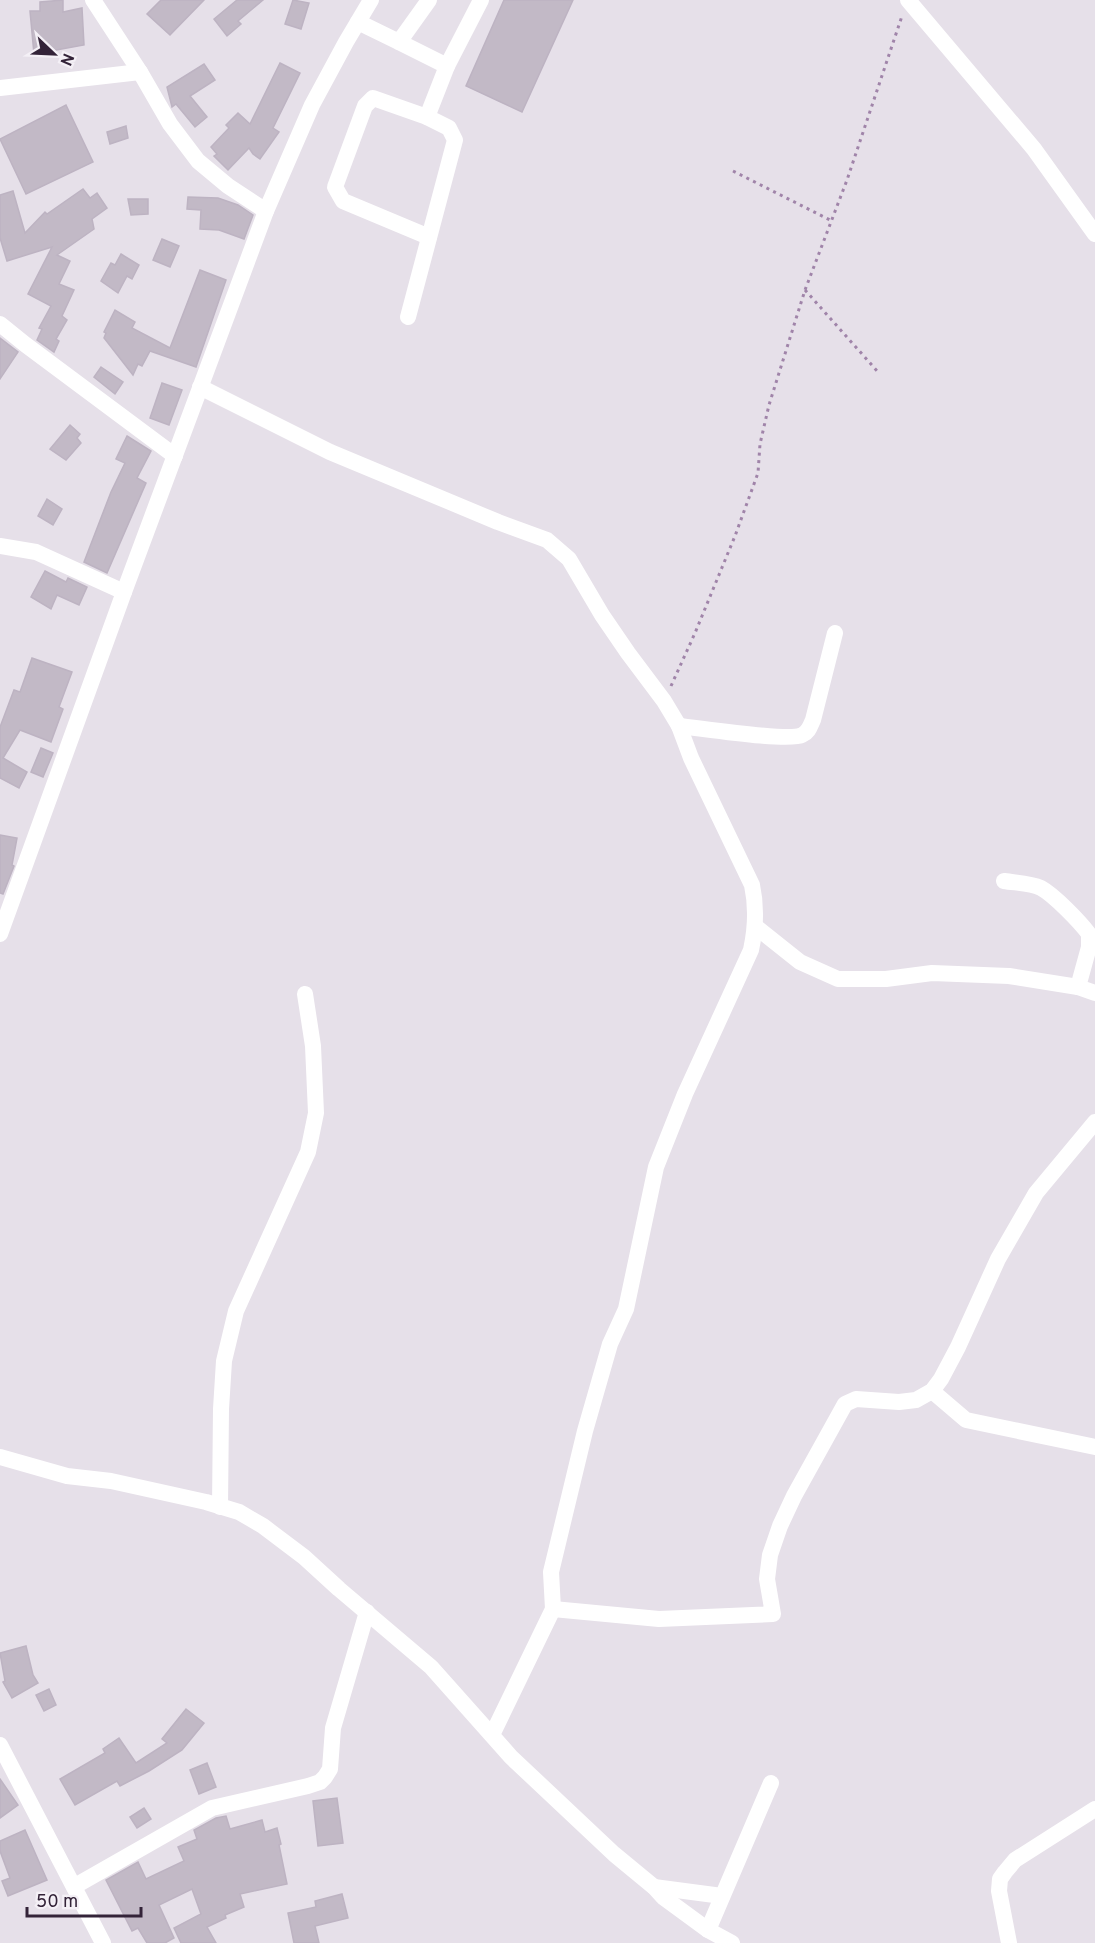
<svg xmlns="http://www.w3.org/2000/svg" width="1095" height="1943" font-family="Overpass,sans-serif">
	<rect width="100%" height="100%" fill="#e6e0e9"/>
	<g fill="#c2b9c6" stroke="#bdb3c2" stroke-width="1.5">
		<polygon points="63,0 63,12 82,8 84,45 34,54 30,11 40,11 40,2"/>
		<polygon points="161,0 204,0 170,35 147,14"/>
		<polygon points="237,0 263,0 238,21 241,24 227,36 214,19"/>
		<polygon points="293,0 309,3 301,29 285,24"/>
		<polygon points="504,0 573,0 522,112 466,86"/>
		<polygon points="280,63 300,73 273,128 279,132 260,159 253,154 249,148 228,170 214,156 217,154 211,147 229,128 226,125 238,113 250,124"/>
		<polygon points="204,64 215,80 190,96 207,117 195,127 176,104 172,107 167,87"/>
		<polygon points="66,105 93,162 26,194 0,139"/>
		<polygon points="126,126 128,138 110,144 107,132"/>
		<polygon points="83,189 90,198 97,193 107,208 92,219 94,229 57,255 70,261 59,284 74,290 62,316 67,320 56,339 59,341 54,352 37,340 42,329 39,328 51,306 28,294 52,247 7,261 0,238 0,195 13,191 25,233 45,212 47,214"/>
		<polygon points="188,197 218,198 238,205 253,215 244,239 219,230 200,229 201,210 187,209"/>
		<polygon points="128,199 148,199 148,214 131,215"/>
		<polygon points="162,239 179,246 170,267 153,260"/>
		<polygon points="121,254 139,265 132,279 127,276 118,293 101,281 111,263 115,265"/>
		<polygon points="200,270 226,280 196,367 150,351 142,366 138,364 133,375 104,338 106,333 104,332 115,310 135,322 132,328 170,348"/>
		<polygon points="0,338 18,352 0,379"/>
		<polygon points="101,367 123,382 115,394 94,377"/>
		<polygon points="162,383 182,390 169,425 150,418"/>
		<polygon points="70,425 80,434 77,438 81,443 66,460 50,449"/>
		<polygon points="127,436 151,451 137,478 146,483 107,573 84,562 111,492 125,463 116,459"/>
		<polygon points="47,499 62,509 53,525 38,516"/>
		<polygon points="45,571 66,582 68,578 87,587 79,605 57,595 51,609 31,597"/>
		<polygon points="32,658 72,672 59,707 63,709 51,742 20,730 3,758 27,772 19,788 0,778 0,727 14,690 20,692"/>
		<polygon points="41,748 53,753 43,777 31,772"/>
		<polygon points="0,835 17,838 12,865 14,866 3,894 0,893"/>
		<polygon points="26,1646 33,1675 38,1683 12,1698 3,1682 5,1681 0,1653"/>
		<polygon points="49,1689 56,1705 44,1711 36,1695"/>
		<polygon points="186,1709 204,1723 182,1750 149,1771 120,1786 117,1781 75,1805 60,1779 105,1753 103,1749 119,1738 136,1763 167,1743 162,1739"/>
		<polygon points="207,1763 216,1787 199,1794 190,1770"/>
		<polygon points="0,1779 18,1805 0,1818"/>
		<polygon points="337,1798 343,1843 318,1846 313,1801"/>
		<polygon points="144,1808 151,1819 137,1828 130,1817"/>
		<polygon points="226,1816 230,1829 262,1820 265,1832 277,1828 281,1844 279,1845 287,1884 240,1894 244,1907 225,1915 226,1918 207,1927 216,1943 181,1943 174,1928 201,1914 192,1889 159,1905 174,1938 165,1943 147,1943 138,1928 132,1931 106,1880 138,1862 146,1879 184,1861 178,1847 197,1839 194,1830 216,1818"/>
		<polygon points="25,1830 47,1880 8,1896 2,1881 10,1878 0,1851 0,1841"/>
		<polygon points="342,1894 348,1918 315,1926 319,1943 294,1943 288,1913 316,1907 315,1901"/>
	</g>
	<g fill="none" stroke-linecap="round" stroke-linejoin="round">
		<g stroke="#a084a9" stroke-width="3" stroke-dasharray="3 4.5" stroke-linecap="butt">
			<polyline points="733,171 832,221"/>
			<polyline points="805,290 878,372"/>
			<polyline points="671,686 695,633 735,536 758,473 760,444 769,405 805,290 847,180 902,16"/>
		</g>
		<g stroke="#fff" stroke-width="16">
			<polyline points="93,0 140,72 170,124 198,161 228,186 266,211"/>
			<polyline points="908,0 1034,149 1095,234"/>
			<polyline points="358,22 399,42 429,0"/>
			<polyline points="399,42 447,66 427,117 449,128 455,140 408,317"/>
			<polyline points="447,66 481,0"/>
			<polyline points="0,88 140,72"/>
			<polyline points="427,117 373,98 365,106 335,187 343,201 429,237"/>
			<polyline points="0,324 26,345 175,456"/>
			<path d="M200,387l130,65 168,70 49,18 22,19 33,56 26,38 36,48 15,25 12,32 61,127c5,23 4,42 -1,65l-66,144 -29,73 -30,142 -16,35 -25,87 -34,141 2,37 -61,126"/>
			<polyline points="0,546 36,552 124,592"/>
			<path d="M679,726c21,2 110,16 123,9 7,-3 8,-9 11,-15l22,-87"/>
			<path d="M1004,881c12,2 26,2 37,7 13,7 39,34 48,46v13l-11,40"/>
			<polyline points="756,927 800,962 838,979 886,979 932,973 1009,976 1078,987 1095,993"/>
			<polyline points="0,934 124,592 266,211 312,105 346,42 371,0"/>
			<polyline points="932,1391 966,1420 1095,1447"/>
			<polyline points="0,1457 67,1476 111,1481 206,1502 239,1512 263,1526 304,1557 339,1589 431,1667 511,1757 614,1854 654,1887 663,1897 708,1930 732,1943"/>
			<polyline points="220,1507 221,1409 224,1361 236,1311 308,1152 316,1113 313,1046 305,994"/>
			<polyline points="553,1609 659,1619 773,1614 767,1579 770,1555 780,1526 794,1496 845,1404 856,1399 899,1402 916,1400 932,1391 941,1379 958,1347 998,1259 1036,1193 1095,1122"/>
			<polyline points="0,1745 103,1943"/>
			<polyline points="75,1886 212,1808 308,1786 320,1782 325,1777 330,1769 333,1728 367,1612"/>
			<polyline points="654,1887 722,1896"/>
			<polyline points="708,1930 771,1783"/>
			<polyline points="1009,1943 999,1891 1000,1879 1005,1872 1015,1860 1095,1809"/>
		</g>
	</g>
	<g transform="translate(54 54) rotate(113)" stroke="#f4f0f6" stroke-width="4.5" paint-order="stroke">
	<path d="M0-4.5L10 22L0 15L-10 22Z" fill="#332338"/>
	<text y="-9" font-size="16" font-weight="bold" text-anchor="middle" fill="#332338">N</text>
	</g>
	<path d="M27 1907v9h114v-9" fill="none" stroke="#332338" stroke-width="3"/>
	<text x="36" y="1907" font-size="18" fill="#332338" stroke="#f4f0f6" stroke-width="4.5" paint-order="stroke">50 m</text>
</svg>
